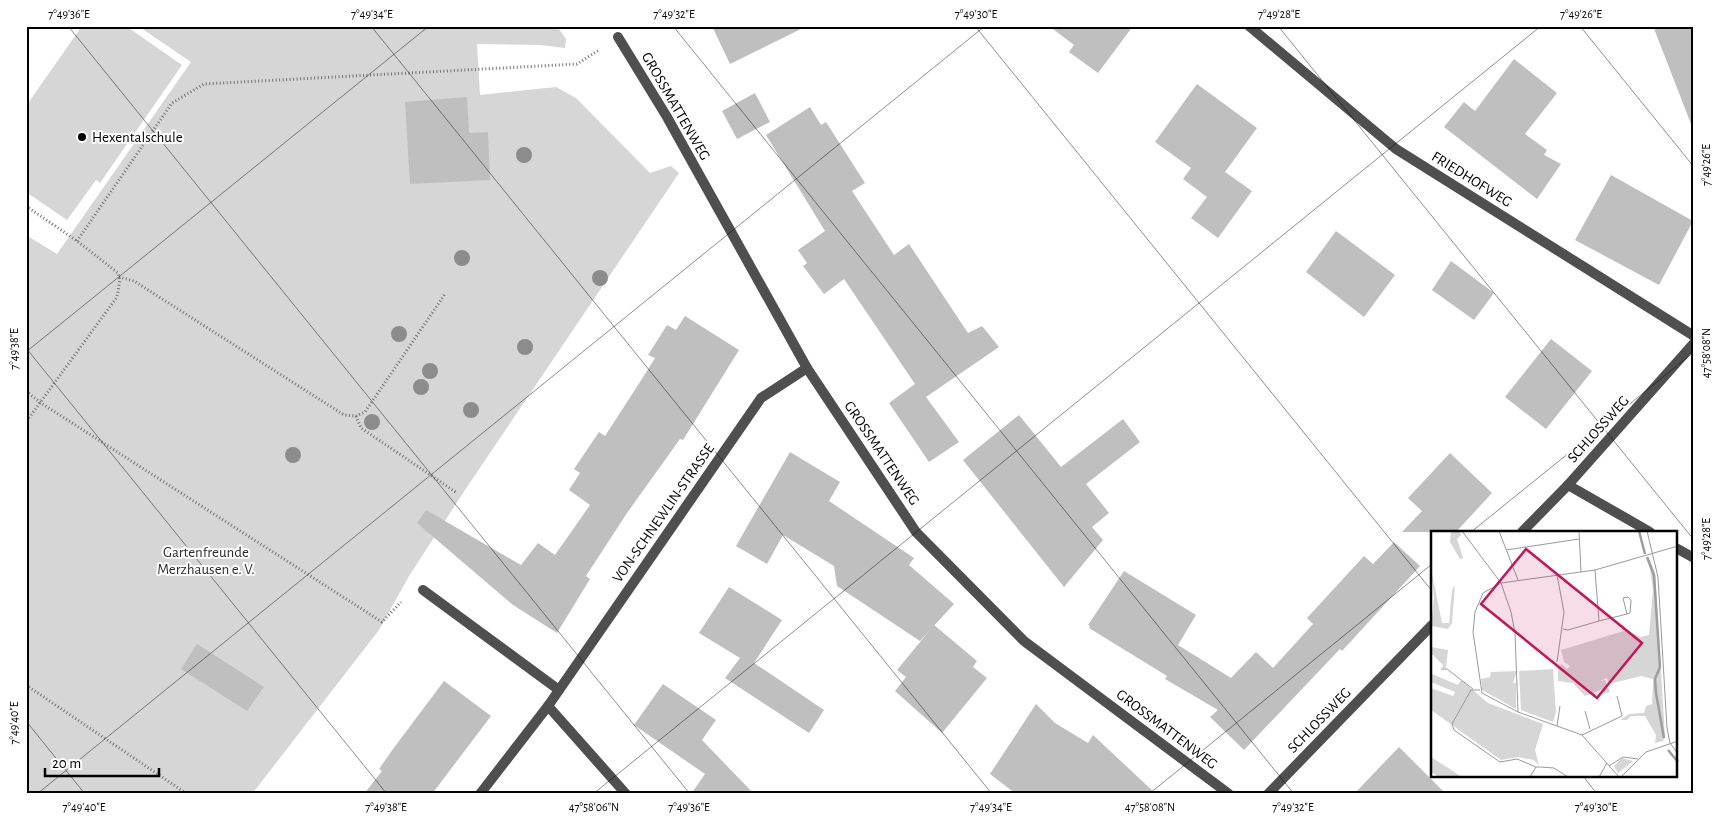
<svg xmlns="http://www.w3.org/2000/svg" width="1720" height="820" font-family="'Alegreya Sans',sans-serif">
	<rect width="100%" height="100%" fill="#fff"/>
	<g fill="#d6d6d6">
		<polygon points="82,26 126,26 182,65 100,183 96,180 67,220 26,192 26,106"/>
		<polygon points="138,26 557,26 566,39 565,48 541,45 477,44 480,95 556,87 576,98 650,173 671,166 679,173 465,490 409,576 379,630 252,794 26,794 26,235 57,254 191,62"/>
	</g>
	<g fill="#bfbfbf">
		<polygon points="712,26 807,26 730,64"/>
		<polygon points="1049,26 1133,26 1098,73 1069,52 1074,45"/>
		<polygon points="1653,26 1694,26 1694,124 1691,124"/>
		<polygon points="1514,59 1557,93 1525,134 1547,150 1544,155 1561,164 1537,199 1444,127 1464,102 1475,111"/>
		<polygon points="1197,84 1257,128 1225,172 1252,191 1218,238 1191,218 1207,197 1183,179 1191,168 1155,142"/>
		<polygon points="755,93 770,122 737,139 722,111"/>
		<polygon points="467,97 469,133 488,132 490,180 410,184 405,102"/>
		<polygon points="810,107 821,125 826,122 865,183 852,191 894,255 909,244 968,333 982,326 999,347 926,397 959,442 929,462 889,403 915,384 844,279 824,294 803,266 807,263 798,250 825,231 766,135"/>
		<polygon points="1611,175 1693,221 1659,285 1575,240"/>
		<polygon points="1336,231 1395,275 1364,317 1306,272"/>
		<polygon points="1451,261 1494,293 1474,320 1432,290"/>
		<polygon points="685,316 739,350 683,440 680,439 627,513 586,576 590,579 557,633 513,605 417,523 426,510 521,565 538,543 555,555 590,505 569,490 580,473 574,469 599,432 605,436 640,382 655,358 648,355 667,325 676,330"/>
		<polygon points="1551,339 1592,371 1546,429 1505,397"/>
		<polygon points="1019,415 1061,467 1123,419 1140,442 1086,484 1109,513 1092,527 1103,540 1064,587 963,460"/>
		<polygon points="790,452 840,482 829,501 914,558 909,565 954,604 920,641 837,586 834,566 783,535 767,564 736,546"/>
		<polygon points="1450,453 1492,493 1456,532 1402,532 1422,511 1408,498"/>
		<polygon points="1394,542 1420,566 1342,651 1340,649 1244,750 1210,717 1218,710 1165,679 1167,676 1089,628 1090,626 1088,625 1124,571 1196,615 1178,645 1231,678 1256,652 1273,668 1313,624 1307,618 1364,556 1373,564"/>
		<polygon points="729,587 782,620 754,663 824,710 809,733 725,678 740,658 699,633"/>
		<polygon points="934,625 977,661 973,667 987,678 942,733 895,691 906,677 897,670"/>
		<polygon points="197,644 264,687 247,711 181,669"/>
		<polygon points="444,681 491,716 432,794 364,794 382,771 379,769 393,749"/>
		<polygon points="663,684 716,720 702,740 754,794 691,794 705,774 634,725"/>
		<polygon points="1036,704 1055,723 1088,743 1093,735 1156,794 1016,794 990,774"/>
		<polygon points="1399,747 1446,794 1354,794"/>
	</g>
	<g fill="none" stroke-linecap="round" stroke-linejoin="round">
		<g stroke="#717171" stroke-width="3" stroke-dasharray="1 2.5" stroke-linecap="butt">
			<polyline points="26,206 77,241 118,273 120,280 117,297 26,422"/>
			<polyline points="77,241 172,103 204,84 577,64 599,50"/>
			<polyline points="119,277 134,281 344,415 356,416 365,412 445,294"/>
			<polyline points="26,391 41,403 382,622 401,602"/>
			<polyline points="356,416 361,428 457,493"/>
			<polyline points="26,685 187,794"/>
		</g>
		<polyline stroke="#4f4f4f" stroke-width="10" points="423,590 559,690"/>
		<g stroke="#4f4f4f" stroke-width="10">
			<polyline points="1249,26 1396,149 1694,336"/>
			<polyline points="618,37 667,117 807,368 916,532 1024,641 1229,794"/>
			<polyline points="1568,485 1650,532"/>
			<polyline points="1522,532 1568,485 1694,343"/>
			<polyline points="1676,548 1694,558"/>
			<polyline points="548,706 626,794"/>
			<polyline points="480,794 548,706 761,398 807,368"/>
			<polyline points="1268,794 1432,625"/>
		</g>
	</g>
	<g fill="#8c8c8c">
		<circle cx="524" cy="155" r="8"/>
		<circle cx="462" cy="258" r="8"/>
		<circle cx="600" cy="278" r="8"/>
		<circle cx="399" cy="334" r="8"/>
		<circle cx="525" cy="347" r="8"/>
		<circle cx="430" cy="371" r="8"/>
		<circle cx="421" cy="387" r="8"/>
		<circle cx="471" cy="410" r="8"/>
		<circle cx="372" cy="422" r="8"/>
		<circle cx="293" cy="455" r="8"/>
	</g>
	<path fill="none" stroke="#000" stroke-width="1" stroke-opacity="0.45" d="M68,26l622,768M371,26l621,768M673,26l621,768M975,26l457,565M1278,26l416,514M1580,26l114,141M26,348l361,446M26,352l403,-326M1471,532l223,-180M26,721l59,73M1583,776l14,18M37,794l948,-768M593,794l948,-768M1149,794l283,-230"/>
	<circle fill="#000" stroke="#fff" stroke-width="2" cx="82" cy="137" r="5"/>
	<g text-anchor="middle" stroke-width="4" stroke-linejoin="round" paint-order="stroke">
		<g font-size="15" fill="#000" stroke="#fff">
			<text transform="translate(676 106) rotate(60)" y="5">GROSSMATTENWEG</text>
			<text transform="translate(1472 179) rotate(32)" y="5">FRIEDHOFWEG</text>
			<text transform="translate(1598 429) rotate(-48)" y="5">SCHLOSSWEG</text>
			<text transform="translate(882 453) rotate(56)" y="5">GROSSMATTENWEG</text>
			<text transform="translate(663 513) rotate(-55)" y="5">VON-SCHNEWLIN-STRASSE</text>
			<text transform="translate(1319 720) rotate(-46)" y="5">SCHLOSSWEG</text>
			<text transform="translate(1167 729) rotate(37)" y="5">GROSSMATTENWEG</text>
		</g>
		<g font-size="15" fill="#000" stroke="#fff" text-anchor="start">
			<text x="92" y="142">Hexentalschule</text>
		</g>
		<g font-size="15" fill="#2d2d2d" stroke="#fff">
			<text x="206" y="557">Gartenfreunde<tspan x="206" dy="17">Merzhausen e. V.</tspan></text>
		</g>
	</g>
	<g transform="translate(1431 531)">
		<rect width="246" height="246" fill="#fff"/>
		<path d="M20,0h9l1,4 -4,4 6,19 -3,1 -10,-17zM217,25l7,17 10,164 -2,4 -8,2 1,-8 -11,-19h-14l-4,4h-7l9,-6 15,-1 2,-7 6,-2 1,-25 -12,-3 -32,8 -2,-6 -7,3 5,-1 5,12 -6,2 -1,-5 -18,7 -12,-13 -15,-2v-13l4,-4 5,5 3,-3 -6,-4 -3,-12 66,-20 13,7 9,-2 4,-45zM0,38l11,54h7l3,-33 3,-5 -3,38 -4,6 -17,-3 3,-28zM0,116l17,3 -2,18h-4l1,-3 -12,-12zM122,138l3,43 -3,10 -32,-12 -2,-39zM86,140l-4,12h3v26l-34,-19 -1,-11 9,-2 1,-5zM1,143l26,11 3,-5 27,23 55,21 -8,26 4,15 -5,-5 -16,-3 -17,3 -70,-50v-22l22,8 2,-4 -24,-10zM0,226l25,16 5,4h-22l-8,-5zM191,227l11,3 -15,12 -4,-7z" fill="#d6d6d6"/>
		<path fill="none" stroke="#9d9d9d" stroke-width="2.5" d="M208,0l6,23M216,26l7,18 6,92 -5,12 1,14 8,45M237,219l10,12"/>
		<path fill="none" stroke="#999" stroke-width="1" d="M31,0l39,52 10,29 4,21 3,79M68,0l19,49M148,0l2,41M216,0l11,46 9,151 3,15 8,11M75,19l73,-11M164,39l4,51M126,44l7,37 -7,50M132,98l5,1 31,-9 28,-7 3,-1 1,-13 -3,-3 -5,1 4,16M10,138h6l26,20M49,159h-9l-19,34 2,6 46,32 17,-3 19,8M154,180l5,18M126,195l3,-20M151,204l40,-19 -5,-20M178,235l14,-9 15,2M99,246l6,-10h4l14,1 14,9M168,246l8,-14M188,246l-37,-42 -64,-23 -36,-19 -9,-61 2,-20 8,-19 18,-10 94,-13 83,-24M190,246l25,-25 32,-11"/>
		<path fill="#c2185b" fill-opacity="0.15" stroke="#c2185b" stroke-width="2.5" d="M95,18l116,94 -45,55 -116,-94z"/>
		<rect width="246" height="246" fill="none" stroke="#000" stroke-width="2.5"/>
	</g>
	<rect width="1720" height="820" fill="none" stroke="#ffffff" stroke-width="55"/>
	<path d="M45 768v8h114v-8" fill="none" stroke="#000000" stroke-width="2.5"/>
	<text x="52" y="768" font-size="15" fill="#000000" stroke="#ffffff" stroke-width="4" paint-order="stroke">20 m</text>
	<rect x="28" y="28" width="1664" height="764" fill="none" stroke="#000" stroke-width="2"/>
	<g font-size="12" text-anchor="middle" fill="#000">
		<text x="69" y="18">7°49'36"E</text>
		<text x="372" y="18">7°49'34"E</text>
		<text x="674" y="18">7°49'32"E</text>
		<text x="976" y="18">7°49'30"E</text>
		<text x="1279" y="18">7°49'28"E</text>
		<text x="1581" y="18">7°49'26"E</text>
		<text transform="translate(1706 165) rotate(-90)" y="4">7°49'26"E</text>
		<text transform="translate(14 349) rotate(-90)" y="4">7°49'38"E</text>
		<text transform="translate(1706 353) rotate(-90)" y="4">47°58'08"N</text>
		<text transform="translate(1706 539) rotate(-90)" y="4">7°49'28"E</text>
		<text transform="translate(14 723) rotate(-90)" y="4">7°49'40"E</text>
		<text x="84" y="811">7°49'40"E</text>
		<text x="386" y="811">7°49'38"E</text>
		<text x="594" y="811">47°58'06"N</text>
		<text x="689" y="811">7°49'36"E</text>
		<text x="991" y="811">7°49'34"E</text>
		<text x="1150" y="811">47°58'08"N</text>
		<text x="1293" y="811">7°49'32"E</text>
		<text x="1596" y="811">7°49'30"E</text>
	</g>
</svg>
